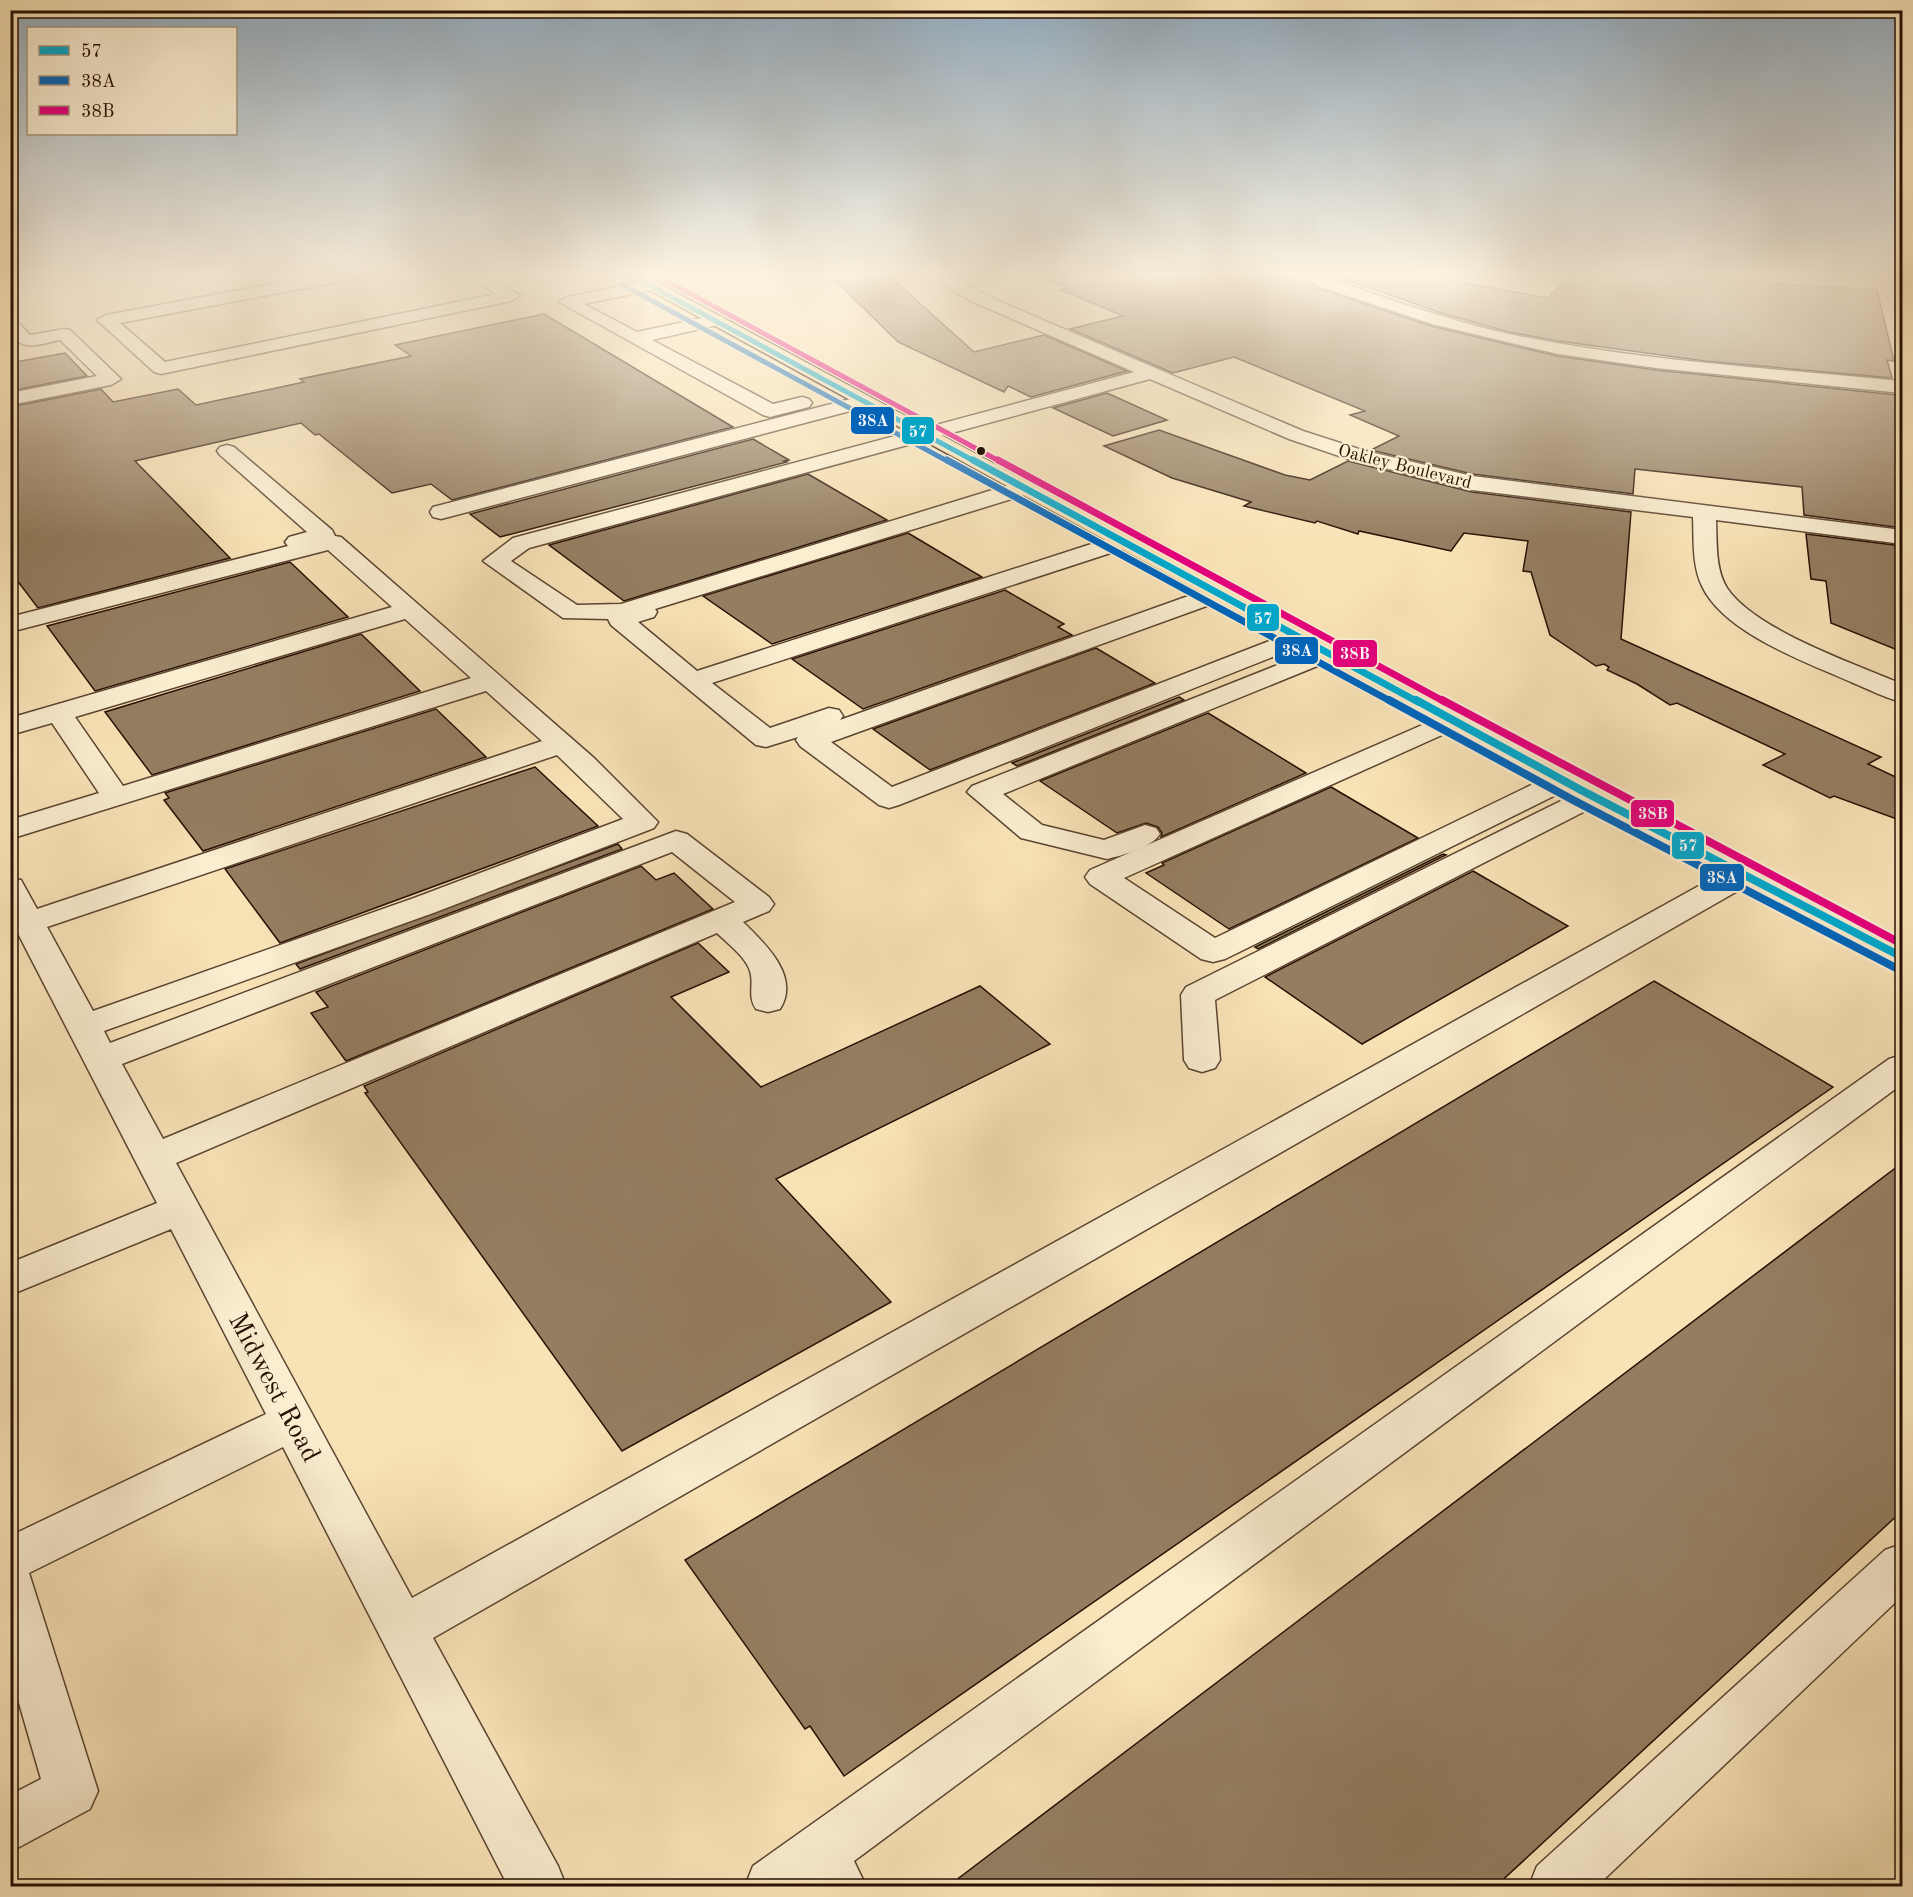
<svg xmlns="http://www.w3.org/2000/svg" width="1913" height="1897" font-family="'Old Standard TT',serif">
	<rect width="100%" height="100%" fill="#f8e3b7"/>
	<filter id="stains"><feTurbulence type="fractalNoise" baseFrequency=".00333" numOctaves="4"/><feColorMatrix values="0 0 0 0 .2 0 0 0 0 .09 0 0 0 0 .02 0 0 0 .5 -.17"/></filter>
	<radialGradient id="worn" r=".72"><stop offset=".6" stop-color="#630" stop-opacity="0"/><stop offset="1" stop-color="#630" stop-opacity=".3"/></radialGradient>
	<g fill="#947e61" stroke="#271004" stroke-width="1.5">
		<polygon points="828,273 886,273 974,352 1044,335 1127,371 1031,397 1008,386 1004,392 898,342"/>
		<polygon points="1034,273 1308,273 1314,287 1431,326 1557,356 1656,370 1897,395 1902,417 1902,528 1804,515 1802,487 1635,469 1633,494 1472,474 1371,450 1399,436 1350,415 1365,411 1234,357 1173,373 1070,329 1123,316 1061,290 1068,288"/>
		<polygon points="1328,273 1407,273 1548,298 1573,273 1673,273 1738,281 1877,290 1894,361 1887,360 1892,378 1705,361 1558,341 1509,332 1441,313"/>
		<polygon points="544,314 733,427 452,500 431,484 392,493 319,434 315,435 301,423 135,461 230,558 38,608 10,571 10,407 101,389 113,402 178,389 196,405 304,382 300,379 411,356 395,345"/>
		<polygon points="65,353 87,376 10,391 10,363"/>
		<polygon points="1107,393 1167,420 1113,436 1053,408"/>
		<polygon points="1159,430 1285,475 1310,480 1348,461 1472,492 1631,512 1621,639 1881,757 1868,764 1902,780 1902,821 1834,796 1830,798 1763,765 1785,754 1677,703 1670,705 1637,684 1607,670 1609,667 1604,664 1596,666 1550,635 1531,572 1523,571 1528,541 1464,533 1451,551 1359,531 1358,534 1317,521 1315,523 1244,506 1251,502 1172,478 1104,446"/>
		<polygon points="753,439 789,460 784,461 787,462 500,537 470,514"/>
		<polygon points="808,474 887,520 624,601 549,545"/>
		<polygon points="908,533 982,577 772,644 703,596"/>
		<polygon points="1806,534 1902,546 1902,652 1831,623 1826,581 1811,579"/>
		<polygon points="290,562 348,617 95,691 47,626"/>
		<polygon points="1005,590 1064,624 1058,627 1072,635 863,709 792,659"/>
		<polygon points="361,634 420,691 152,775 105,712"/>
		<polygon points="1096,648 1155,683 930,770 873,729"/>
		<polygon points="1179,697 1184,700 1017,766 1012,763"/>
		<polygon points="436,709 486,757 203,851 164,800 169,798 165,793"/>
		<polygon points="1208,713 1306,773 1161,837 1162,833 1158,827 1146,823 1117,833 1040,781"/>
		<polygon points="535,767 598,826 280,943 225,869"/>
		<polygon points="1331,787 1418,838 1229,929 1146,873 1164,865 1162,863"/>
		<polygon points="618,844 622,849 300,969 296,964"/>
		<polygon points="1443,854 1446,855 1258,949 1255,947"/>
		<polygon points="641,866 656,880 674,873 713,909 346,1061 311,1013 328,1007 316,992"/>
		<polygon points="1473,871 1568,926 1362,1044 1265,977"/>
		<polygon points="698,943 729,972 671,997 761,1087 980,986 1050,1044 776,1179 891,1302 622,1451 365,1093 368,1092 364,1086"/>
		<polygon points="1654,981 1833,1087 844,1776 810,1726 805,1729 685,1560"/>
		<polygon points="1902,1163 1902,1511 1495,1887 947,1887"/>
	</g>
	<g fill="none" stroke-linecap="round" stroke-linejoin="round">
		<defs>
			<g id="minor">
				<polygon points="331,273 367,273 359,278 120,323 165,362 496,294 466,273 486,273 520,296 511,301 161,374 154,372 97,320 106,315"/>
				<path d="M936,273h17l21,16 29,14 300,128 59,19 110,26 430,54v14l-186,-24c1,21 -1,49 11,68 28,42 128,76 175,96v18c-17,-4 -34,-13 -51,-20 -45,-20 -127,-49 -149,-96 -10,-21 -8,-46 -9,-69l-221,-27 -124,-31 -59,-20 -139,-60 -621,169 -18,13 66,44 44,-1 394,-121h16l3,5 -3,5 -376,116 2,3 -3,5 -16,5 59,49 416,-134h16l4,5 -4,5 -417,136 58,45 59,-20 10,2 4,6 -3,4 368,-131 9,-2 9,2 3,5 -3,5 -395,143 61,45 398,-154 9,-3 9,3 4,5 -4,5 -409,162 -10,3 -10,-3 -79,-59 -4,-6 2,-3 -32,10 -10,-2 -145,-120 -3,-6 -45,-1 -80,-57 30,-23 621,-166 -163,-71 -18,-11z"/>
				<path d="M1310,273h16l1,4c60,22 120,43 182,57 129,27 262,34 393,47v12l-246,-25 -98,-14 -126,-30 -117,-39z"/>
				<polygon points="651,280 657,281 659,285 657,289 584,304 637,332 716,315 722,316 725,320 722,324 652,340 773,404 802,397 809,399 812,403 809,407 770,417 763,415 559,302 568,297"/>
				<path d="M10,319l6,1 14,15 34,-6 6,1 51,49 -10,6 -101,20v-12l87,-17 -37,-36c-21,4 -34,12 -50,-5z"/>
				<polygon points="862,396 869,398 872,402 869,406 441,519 433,517 430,512 433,507"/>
				<path d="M227,445l7,2 98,83 3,6 6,1 253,221 64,64 -4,6 -218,84 -332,119 6,12 566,-212 11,3 82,63 5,7 -5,7 -26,11c21,21 58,54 37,87l-12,3 -12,-3c-8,-12 -3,-21 -5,-34 -2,-16 -23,-31 -34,-42l-541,230 236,435 1321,-731 11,-2 11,2 5,7 -5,7 -1322,757 125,228 8,20h-58l-225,-439 -254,126 69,218 -8,18 -80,43v-57l31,-16 -31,-107v-136l256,-122 -95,-185 -161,66v-32l147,-60 -147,-285v-40l11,2 16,29 505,-168 -56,-50 -476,148v-19l89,-27 -47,-70 -42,12v-17l382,-111 -64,-57 -318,82v-15l278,-71 -3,-4 4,-5 18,-5 -87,-77 -3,-4 3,-4zM405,619l66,59 -348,108 -48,-69zM557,755l66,64 -209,79 -321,113 -46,-84zM672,852l63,50 -572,237 -41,-75z"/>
				<path d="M1328,645l9,3 4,5 -4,5 -334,136 39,31 62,15 41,-15 11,3 4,6c-9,14 -37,21 -53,25l-86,-21 -54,-46 5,-6z"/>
				<polygon points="1452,712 1462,714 1466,720 1462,726 1124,878 1215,938 1554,774 1564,771 1574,774 1578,780 1574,786 1225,959 1213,962 1201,959 1090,884 1085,877 1090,870"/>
				<polygon points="1593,787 1603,790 1608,796 1603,802 1215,1000 1220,1060 1215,1068 1202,1072 1189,1068 1184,1060 1181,995 1186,987 1583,790"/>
				<polygon points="1902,1055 1902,1084 854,1861 866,1886 745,1886 753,1866 1889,1059"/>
				<polygon points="1902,1544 1902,1596 1597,1886 1529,1886 1537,1866 1885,1550"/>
			</g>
			<polygon id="major" points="619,273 640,273 1589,783 1902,944 1902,967 1890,964 1569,795"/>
		</defs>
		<use href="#minor" stroke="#5b4531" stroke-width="3"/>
		<use href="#major" stroke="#271004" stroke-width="3"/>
		<use href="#minor" fill="#faedd0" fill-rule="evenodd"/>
		<use href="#major" fill="#f8e3b7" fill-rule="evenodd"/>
		<defs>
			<polyline id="bus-1-far2" points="627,273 976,462"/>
			<polyline id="bus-1-far1" points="973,460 1418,702"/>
			<polyline id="bus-1" points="1416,700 1579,789 1902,957"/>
			<polyline id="bus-2-far2" points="621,284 949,462"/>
			<polyline id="bus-2-far1" points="947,460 1392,702"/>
			<polyline id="bus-2" points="1389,700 1573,800 1896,968"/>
			<polyline id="bus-3-far2" points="652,273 1001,462"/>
			<polyline id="bus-3-far1" points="998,460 1445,702"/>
			<polyline id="bus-3" points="1442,700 1902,944"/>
		</defs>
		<use href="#bus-1-far2" stroke="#faedd0" stroke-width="8"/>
		<use href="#bus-1-far1" stroke="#faedd0" stroke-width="10"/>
		<use href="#bus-1" stroke="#faedd0" stroke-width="13"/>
		<use href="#bus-2-far2" stroke="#faedd0" stroke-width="8"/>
		<use href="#bus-2-far1" stroke="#faedd0" stroke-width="10"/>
		<use href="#bus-2" stroke="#faedd0" stroke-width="13"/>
		<use href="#bus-3-far2" stroke="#faedd0" stroke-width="8"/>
		<use href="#bus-3-far1" stroke="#faedd0" stroke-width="10"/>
		<use href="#bus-3" stroke="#faedd0" stroke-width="13"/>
		<use href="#bus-1-far2" stroke="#00a9ce" stroke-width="5"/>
		<use href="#bus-1-far1" stroke="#00a9ce" stroke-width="7"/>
		<use href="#bus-1" stroke="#00a9ce" stroke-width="8"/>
		<use href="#bus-2-far2" stroke="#0065bd" stroke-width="5"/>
		<use href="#bus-2-far1" stroke="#0065bd" stroke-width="7"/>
		<use href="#bus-2" stroke="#0065bd" stroke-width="8"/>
		<use href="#bus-3-far2" stroke="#e5007d" stroke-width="5"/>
		<use href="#bus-3-far1" stroke="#e5007d" stroke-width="7"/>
		<use href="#bus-3" stroke="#e5007d" stroke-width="8"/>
	</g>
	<linearGradient id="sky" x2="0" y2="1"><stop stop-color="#92aabc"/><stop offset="0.51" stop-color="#fcf2df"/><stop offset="1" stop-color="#fcf2df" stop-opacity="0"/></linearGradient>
	<rect width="1913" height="539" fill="url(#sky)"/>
	<circle fill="#271004" stroke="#faedd0" stroke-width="2" cx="981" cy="451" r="5"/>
	<g text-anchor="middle" stroke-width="4.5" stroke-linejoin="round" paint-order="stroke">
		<g font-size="18" fill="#271004" stroke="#faedd0">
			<text transform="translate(1405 466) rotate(14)" y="6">Oakley Boulevard</text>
		</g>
		<g font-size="27" fill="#271004" stroke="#faedd0">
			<text transform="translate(275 1387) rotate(62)" y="9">Midwest Road</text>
		</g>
	</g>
	<g stroke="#faedd0" stroke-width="2">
		<rect x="850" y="406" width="45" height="29" rx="6" fill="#0065bd"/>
		<rect x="901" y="416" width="34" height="29" rx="6" fill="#00a9ce"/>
		<rect x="1246" y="603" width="34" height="29" rx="6" fill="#00a9ce"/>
		<rect x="1274" y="636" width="45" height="29" rx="6" fill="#0065bd"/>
		<rect x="1332" y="639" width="46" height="29" rx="6" fill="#e5007d"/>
		<rect x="1630" y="799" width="45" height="29" rx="6" fill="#e5007d"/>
		<rect x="1671" y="831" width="34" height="29" rx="6" fill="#00a9ce"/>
		<rect x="1699" y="863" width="46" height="29" rx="6" fill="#0065bd"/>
	</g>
	<g font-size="16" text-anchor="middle" font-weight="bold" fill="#fff">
		<text x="873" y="426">38A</text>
		<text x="918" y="437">57</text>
		<text x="1263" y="624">57</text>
		<text x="1297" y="656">38A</text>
		<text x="1355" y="659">38B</text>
		<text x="1653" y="819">38B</text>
		<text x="1688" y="851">57</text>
		<text x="1722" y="883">38A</text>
	</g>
	<rect width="1913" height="1897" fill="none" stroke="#f8e3b7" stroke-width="36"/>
	<rect x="12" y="12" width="1889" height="1873" fill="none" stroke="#271004" stroke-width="3"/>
	<rect x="18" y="18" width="1877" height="1861" fill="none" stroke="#271004" stroke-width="1.5"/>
	<rect x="27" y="27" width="210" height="108" fill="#faedd0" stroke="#a6957e" stroke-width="1.5"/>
	<rect x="39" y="46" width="30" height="9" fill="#00a9ce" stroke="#a6957e" stroke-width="1.5"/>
	<text x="81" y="57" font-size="18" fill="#271004">57</text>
	<rect x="39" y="76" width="30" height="9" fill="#0065bd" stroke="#a6957e" stroke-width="1.5"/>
	<text x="81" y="87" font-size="18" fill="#271004">38A</text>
	<rect x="39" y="106" width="30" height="9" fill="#e5007d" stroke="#a6957e" stroke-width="1.5"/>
	<text x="81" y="117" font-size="18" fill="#271004">38B</text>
	<rect width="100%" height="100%" filter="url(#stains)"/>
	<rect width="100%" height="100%" fill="url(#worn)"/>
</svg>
